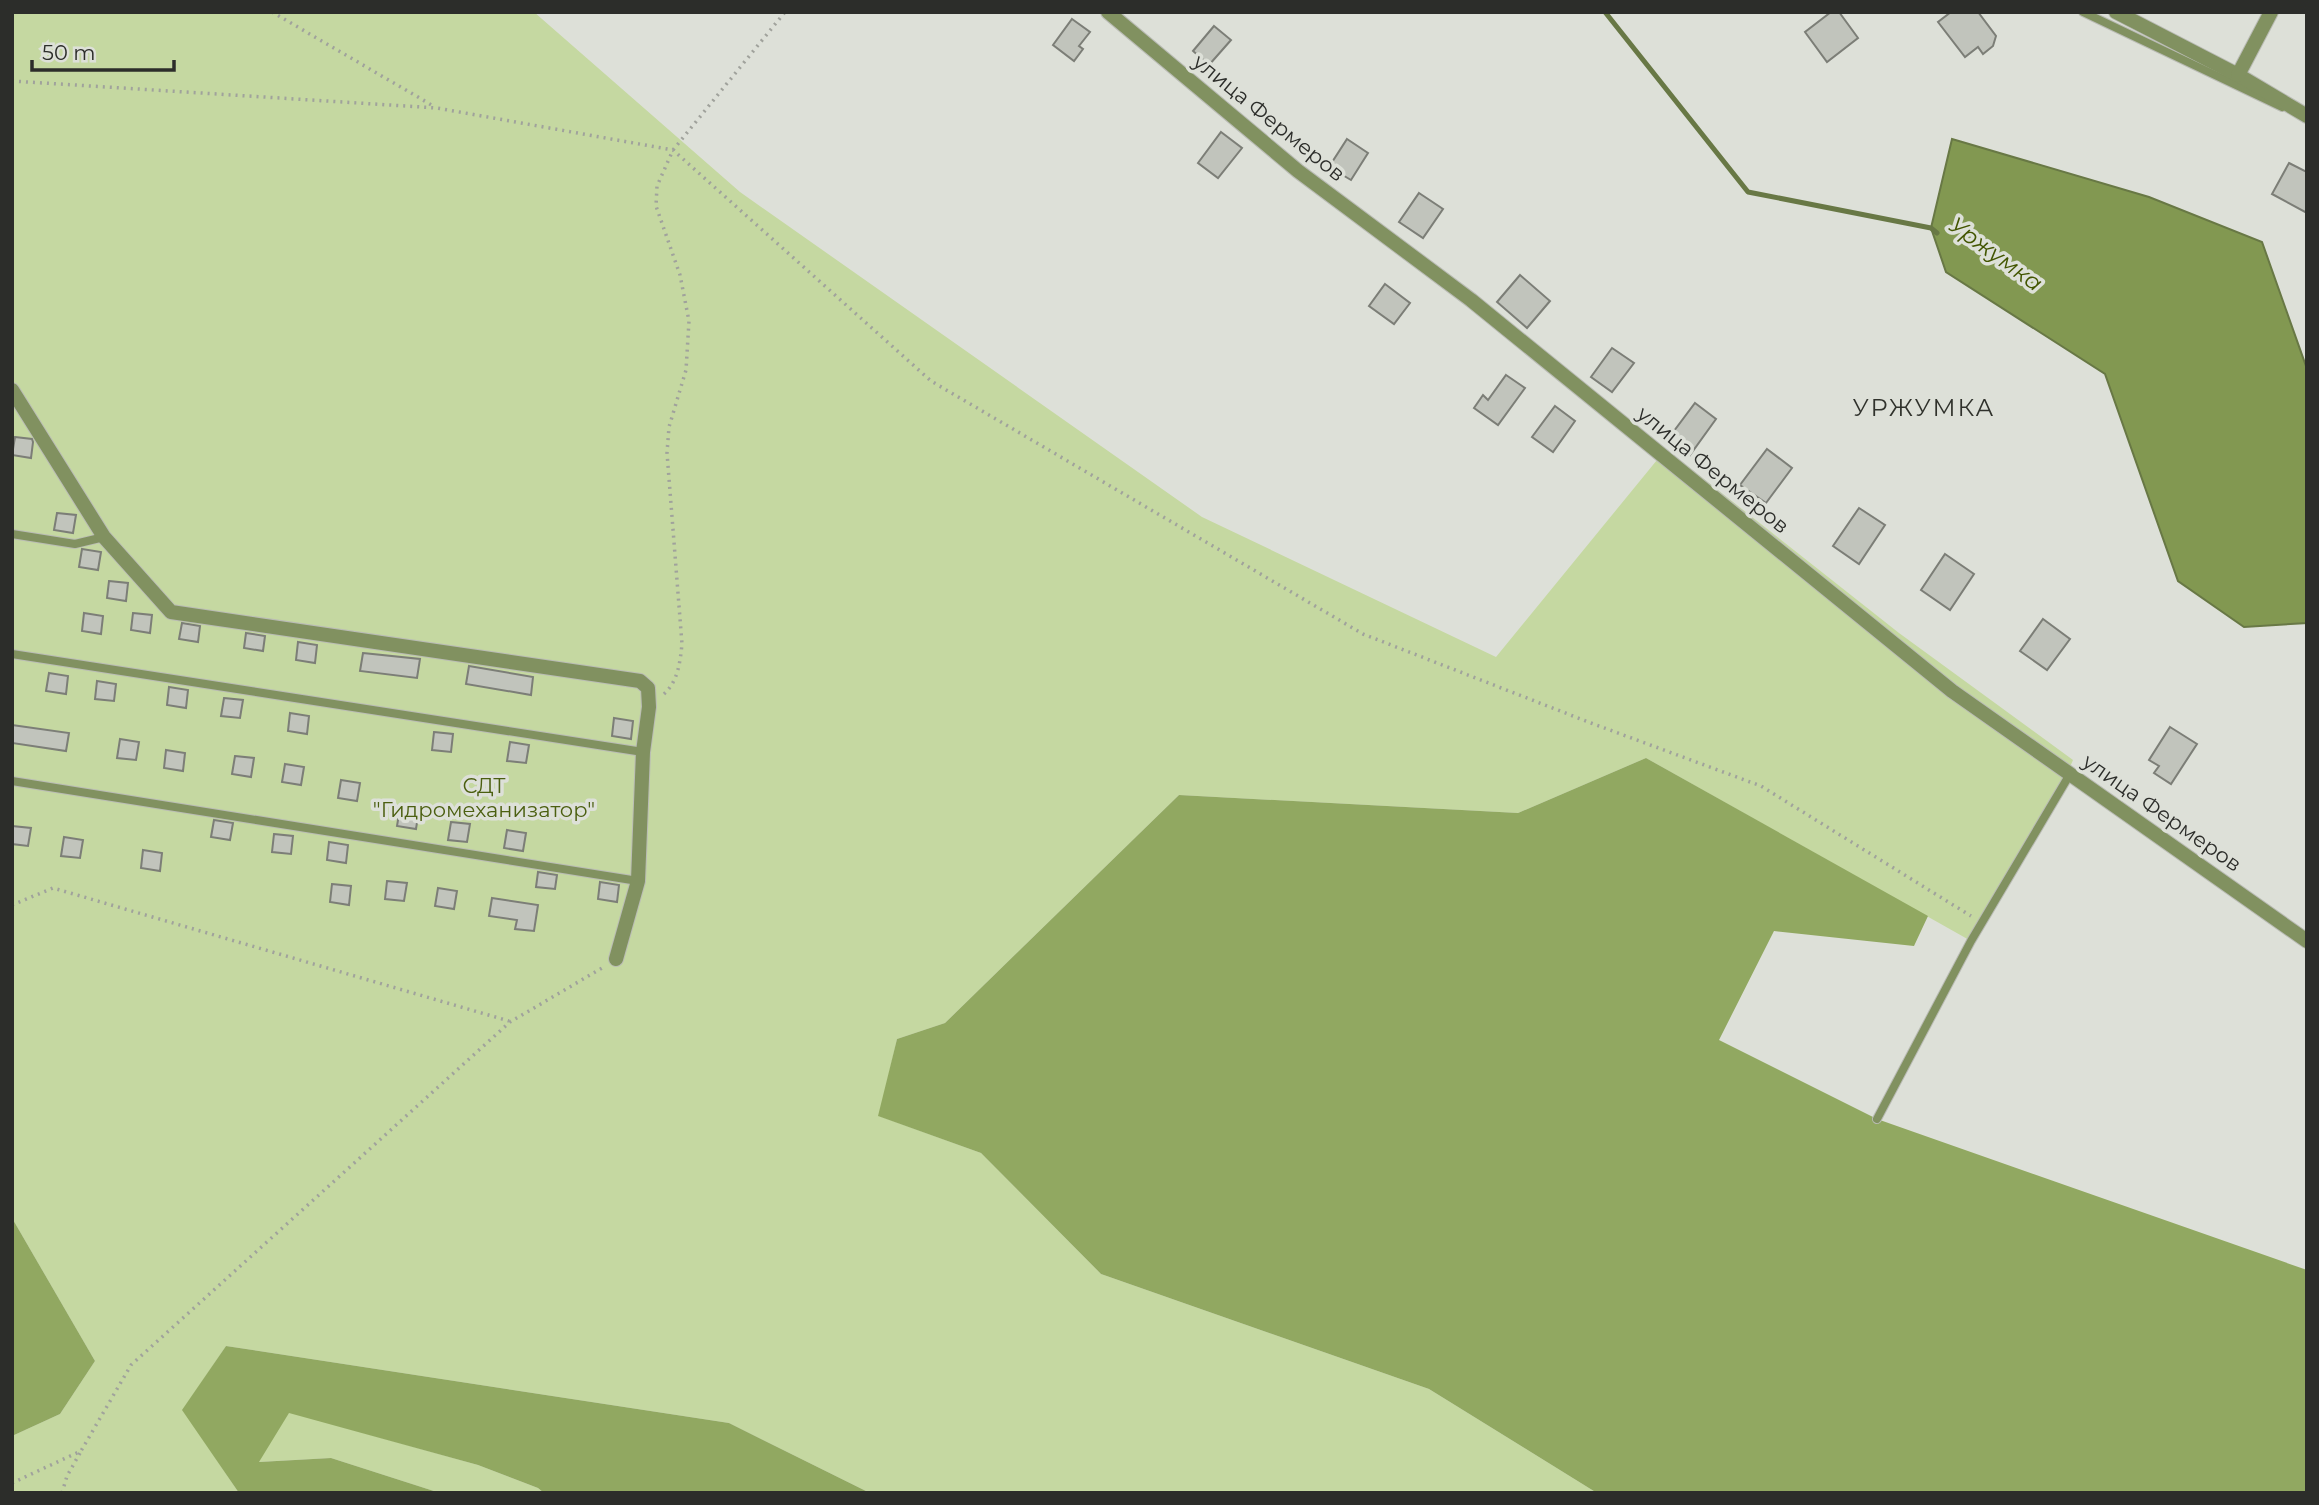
<svg xmlns="http://www.w3.org/2000/svg" width="2319" height="1505" font-family="Montserrat,sans-serif">
	<rect width="100%" height="100%" fill="#dde0d8"/>
	<g fill="#c5d8a1">
		<polygon points="12,12 534,12 740,192 1202,517 1496,657 1666,449 1899,633 2073,760 2061,788 1971,941 1646,758 1518,813 1179,795 945,1023 897,1039 879,1116 981,1153 1101,1274 1429,1389 1597,1493 870,1493 729,1423 226,1346 183,1410 239,1493 12,1493 12,1436 60,1414 95,1361 12,1218"/>
		<polygon points="289,1412 478,1465 538,1488 544,1493 440,1493 331,1458 258,1462"/>
	</g>
	<g fill="#91a861">
		<polygon points="1646,758 1928,916 1914,946 1774,931 1719,1040 1877,1119 2307,1270 2307,1493 1597,1493 1429,1389 1101,1274 981,1153 878,1116 897,1039 945,1023 1179,795 1518,813"/>
		<polygon points="12,1218 95,1361 60,1414 12,1436"/>
		<polygon points="226,1346 729,1423 870,1493 544,1493 538,1488 478,1465 289,1413 259,1462 331,1458 440,1493 239,1493 182,1410"/>
	</g>
	<polygon fill="#829851" stroke="#687845" stroke-width="2" points="1952,139 2149,197 2262,242 2307,369 2307,623 2244,627 2178,581 2105,374 1946,272 1931,228"/>
	<g fill="none" stroke-linecap="round" stroke-linejoin="round">
		<polyline stroke="#687845" stroke-width="5" points="1605,12 1748,192 1931,228 1937,233"/>
	</g>
	<g fill="#c1c4bc" stroke="#7c7e77" stroke-width="2">
		<polygon points="1831,12 1839,12 1858,38 1827,62 1805,32"/>
		<polygon points="1951,12 1978,12 1996,36 1993,46 1983,54 1978,47 1965,57 1938,22"/>
		<polygon points="1072,19 1090,32 1079,46 1083,49 1074,61 1053,45"/>
		<polygon points="1214,26 1231,40 1209,65 1193,51"/>
		<polygon points="1221,132 1242,148 1218,178 1198,163"/>
		<polygon points="1347,139 1368,153 1351,180 1329,167"/>
		<polygon points="2289,163 2307,172 2307,213 2272,194"/>
		<polygon points="1419,193 1443,209 1423,238 1399,222"/>
		<polygon points="1520,275 1550,301 1527,328 1497,302"/>
		<polygon points="1385,284 1410,303 1394,324 1369,306"/>
		<polygon points="1612,348 1634,363 1612,392 1591,377"/>
		<polygon points="1506,375 1525,388 1498,425 1474,408 1483,395 1488,400"/>
		<polygon points="1695,403 1716,419 1690,455 1668,439"/>
		<polygon points="1555,406 1575,421 1553,452 1532,437"/>
		<polygon points="15,437 32,439 33,442 31,458 12,455"/>
		<polygon points="1767,449 1792,468 1766,503 1740,485"/>
		<polygon points="1859,508 1885,525 1859,564 1833,546"/>
		<polygon points="57,513 76,515 73,533 54,530"/>
		<polygon points="82,549 101,552 98,570 79,567"/>
		<polygon points="1945,554 1974,574 1950,610 1921,590"/>
		<polygon points="109,581 128,583 126,601 107,598"/>
		<polygon points="84,613 103,616 101,634 82,631"/>
		<polygon points="133,613 152,615 150,633 131,630"/>
		<polygon points="2043,619 2070,639 2047,670 2020,651"/>
		<polygon points="182,623 200,626 198,642 179,639"/>
		<polygon points="246,633 265,636 263,651 244,648"/>
		<polygon points="298,642 317,645 315,663 296,660"/>
		<polygon points="363,653 420,659 417,678 360,671"/>
		<polygon points="469,666 533,677 531,695 466,684"/>
		<polygon points="49,673 68,676 66,694 46,691"/>
		<polygon points="97,681 116,684 114,701 95,699"/>
		<polygon points="169,687 188,690 186,708 167,705"/>
		<polygon points="224,698 243,700 240,718 221,716"/>
		<polygon points="290,713 309,716 307,734 288,731"/>
		<polygon points="614,718 633,721 631,739 612,736"/>
		<polygon points="12,725 69,733 66,751 12,743"/>
		<polygon points="2170,727 2197,744 2171,784 2154,773 2159,766 2149,760"/>
		<polygon points="434,732 453,734 451,752 432,750"/>
		<polygon points="120,739 139,742 136,760 117,758"/>
		<polygon points="510,742 529,745 526,763 507,761"/>
		<polygon points="166,750 185,753 183,771 164,768"/>
		<polygon points="235,756 254,758 251,777 232,774"/>
		<polygon points="285,764 304,767 301,785 282,782"/>
		<polygon points="341,780 360,783 357,801 338,798"/>
		<polygon points="400,808 419,810 416,829 397,826"/>
		<polygon points="214,820 233,823 230,840 211,837"/>
		<polygon points="451,822 470,824 467,842 448,840"/>
		<polygon points="12,826 31,828 28,846 12,844"/>
		<polygon points="507,830 526,833 523,851 504,848"/>
		<polygon points="274,834 293,836 291,854 272,852"/>
		<polygon points="64,837 83,840 80,858 61,856"/>
		<polygon points="329,842 348,845 346,863 327,860"/>
		<polygon points="143,850 162,853 160,871 141,868"/>
		<polygon points="538,872 557,875 555,889 536,887"/>
		<polygon points="387,881 407,883 404,901 385,899"/>
		<polygon points="600,882 619,885 617,902 598,899"/>
		<polygon points="332,884 351,886 349,905 330,902"/>
		<polygon points="438,888 457,891 454,909 435,906"/>
		<polygon points="492,898 538,905 534,931 515,929 517,920 489,916"/>
	</g>
	<g fill="none" stroke-linecap="round" stroke-linejoin="round">
		<defs>
			<g id="service">
				<polyline points="2083,12 2282,107"/>
				<polyline points="12,534 75,544 104,537"/>
				<polyline points="12,654 643,752"/>
				<polyline points="12,781 638,881"/>
				<polyline points="1877,1119 1971,941 2070,774"/>
			</g>
			<g id="minor">
				<polyline points="1108,12 1298,171 1471,300 1952,691 2307,941"/>
				<polyline points="2116,12 2238,75 2307,116"/>
				<polyline points="2238,75 2271,12"/>
				<polyline points="12,390 104,537 171,612 640,681 648,688 649,707 643,752 638,881 616,959"/>
			</g>
		</defs>
		<use href="#service" stroke="#babcb5" stroke-width="10"/>
		<use href="#minor" stroke="#babcb5" stroke-width="16"/>
		<g stroke="#a0a29c" stroke-width="3.5" stroke-dasharray="2 5" stroke-linecap="butt">
			<polyline points="272,12 435,107"/>
			<polyline points="12,81 437,108 673,150 931,381 1363,634 1591,723 1761,786 1971,916"/>
			<path d="M664,694c14,-13 16,-31 18,-50l-15,-191 2,-26 17,-57 3,-49 -9,-46 -24,-69 1,-20 16,-36 112,-138"/>
			<polyline points="12,905 53,888 509,1021"/>
			<polyline points="12,1483 81,1451 131,1365 510,1022 602,968"/>
			<polyline points="62,1493 67,1476 80,1453"/>
		</g>
		<use href="#service" stroke="#819160" stroke-width="8"/>
		<use href="#minor" stroke="#819160" stroke-width="14"/>
	</g>
	<g text-anchor="middle" stroke-width="7" stroke-linejoin="round" paint-order="stroke">
		<g font-size="21" fill="#2c2d2a" stroke="#dde0d8">
			<text transform="translate(1269 118) rotate(39)" y="7">улица Фермеров</text>
			<text transform="translate(1713 470) rotate(39)" y="7">улица Фермеров</text>
			<text transform="translate(2162 813) rotate(35)" y="7">улица Фермеров</text>
		</g>
		<g font-size="21" fill="#4b5f10" stroke="#dde0d8">
			<text x="484" y="793">СДТ<tspan x="484" dy="24">"Гидромеханизатор"</tspan></text>
		</g>
		<g font-size="23" font-style="italic" fill="#425500" stroke="#dde0d8">
			<text transform="translate(1996 254) rotate(36)" y="8">Уржумка</text>
		</g>
		<g font-size="24" letter-spacing="2" fill="#30322c" stroke="#dde0d8">
			<text x="1924" y="416">УРЖУМКА</text>
		</g>
	</g>
	<rect width="2319" height="1505" fill="none" stroke="#2c2d2a" stroke-width="28"/>
	<path d="M32 60v10h142v-10" fill="none" stroke="#2c2d2a" stroke-width="3.5"/>
	<text x="42" y="60" font-size="21" fill="#2c2d2a" stroke="#dde0d8" stroke-width="5" paint-order="stroke">50 m</text>
</svg>
